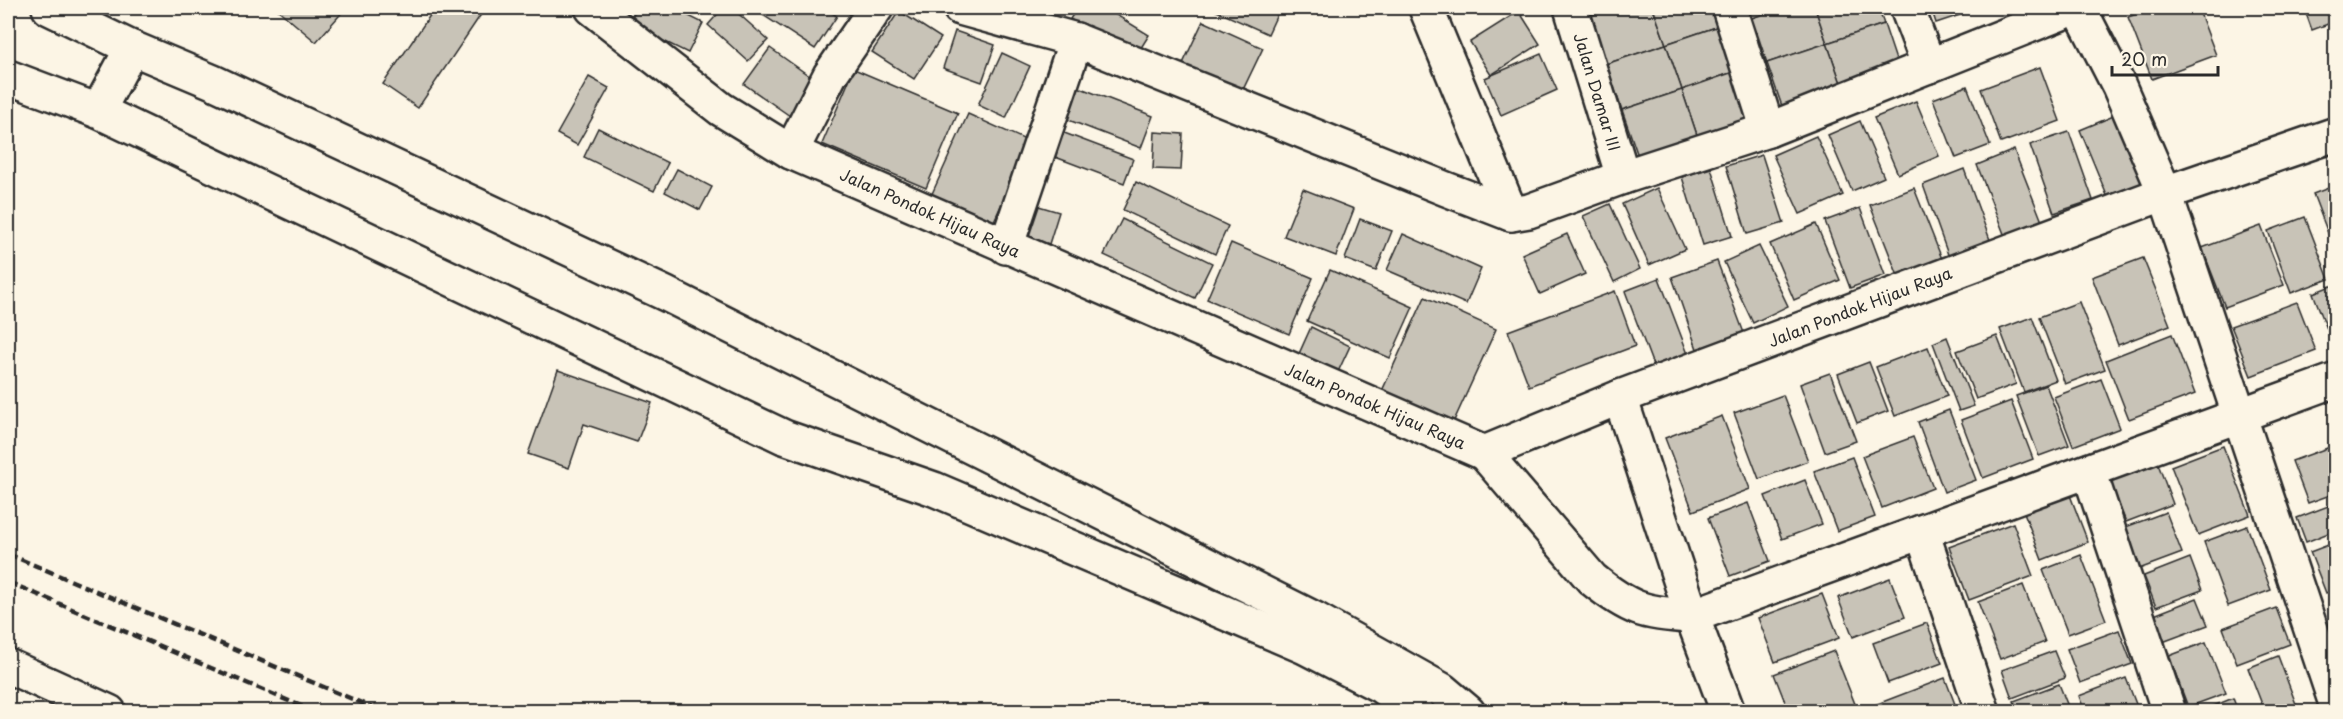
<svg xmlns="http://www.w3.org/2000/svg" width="2343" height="719" font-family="'Playpen Sans',sans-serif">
	<rect width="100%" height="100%" fill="#fcf5e5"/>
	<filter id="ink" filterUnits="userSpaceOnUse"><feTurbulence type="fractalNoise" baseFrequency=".0167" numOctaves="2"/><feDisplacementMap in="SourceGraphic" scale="12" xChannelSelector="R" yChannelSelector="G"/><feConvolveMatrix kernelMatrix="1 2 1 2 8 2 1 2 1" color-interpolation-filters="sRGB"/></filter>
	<g filter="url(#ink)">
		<g fill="#c8c3b7" stroke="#2b2b2b" stroke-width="1.5">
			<polygon points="279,8 346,8 316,42 277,9"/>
			<polygon points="435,8 474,8 482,13 418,108 383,84"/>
			<polygon points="637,8 673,8 703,23 688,53 629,24"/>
			<polygon points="723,8 732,8 768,40 748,61 708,25"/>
			<polygon points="752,8 824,8 837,16 815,49"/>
			<polygon points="1077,8 1105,8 1149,35 1134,59 1070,19"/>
			<polygon points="1215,8 1280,8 1268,34 1214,10"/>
			<polygon points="1466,8 1485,8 1470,15"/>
			<polygon points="1586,8 1616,8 1589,16"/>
			<polygon points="1616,8 1653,8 1666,44 1606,64 1589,16"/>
			<polygon points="1653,8 1716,8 1722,25 1666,44"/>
			<polygon points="1748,8 1781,8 1752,18"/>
			<polygon points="1781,8 1815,8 1827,43 1767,63 1752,18"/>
			<polygon points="1815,8 1878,8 1884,24 1827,43"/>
			<polygon points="1931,8 1981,8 1936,23"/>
			<polygon points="2154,8 2198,8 2216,55 2152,79 2128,17"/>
			<polygon points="2304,8 2336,8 2336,21 2312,30"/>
			<polygon points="899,11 941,38 914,79 872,52"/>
			<polygon points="1519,11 1540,44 1491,75 1470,42"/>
			<polygon points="1203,21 1263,48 1239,98 1180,70"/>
			<polygon points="1884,24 1899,69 1843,89 1827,43"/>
			<polygon points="1722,25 1739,70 1682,90 1666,44"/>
			<polygon points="955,31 995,45 982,82 943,68"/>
			<polygon points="1827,43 1843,89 1783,109 1767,63"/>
			<polygon points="1666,44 1682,90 1622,110 1606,64"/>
			<polygon points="770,48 815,80 790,116 744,84"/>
			<polygon points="1002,53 1030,66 1006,118 978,105"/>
			<polygon points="1541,54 1557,90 1501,115 1485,78"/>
			<polygon points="2040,67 2060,121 2001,143 1981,89"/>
			<polygon points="854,69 958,113 926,188 822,144"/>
			<polygon points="1739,70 1754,116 1697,135 1682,90"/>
			<polygon points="589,77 609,88 577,145 557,134"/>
			<polygon points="1967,86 1990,145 1956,158 1933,99"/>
			<polygon points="1078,87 1153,116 1141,148 1066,119"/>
			<polygon points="1682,90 1697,135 1638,156 1622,110"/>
			<polygon points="1916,101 1939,156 1898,174 1874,118"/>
			<polygon points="968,114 1030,142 988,234 926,207"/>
			<polygon points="2116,115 2143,184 2108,198 2080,130"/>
			<polygon points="1860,121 1884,177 1852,191 1828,135"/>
			<polygon points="598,128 668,163 654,191 584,157"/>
			<polygon points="1059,131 1133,159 1124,183 1050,155"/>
			<polygon points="1155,132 1183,134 1181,170 1153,169"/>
			<polygon points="2069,132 2093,200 2054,213 2030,145"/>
			<polygon points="1816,136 1843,195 1800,214 1773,155"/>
			<polygon points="2014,150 2043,224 2006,239 1977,165"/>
			<polygon points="1762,155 1784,223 1747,234 1726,166"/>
			<polygon points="1711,168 1732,236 1703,245 1682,177"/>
			<polygon points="677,169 712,187 700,210 665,192"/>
			<polygon points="1964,169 1993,248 1951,263 1923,185"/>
			<polygon points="1136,182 1228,226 1215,254 1123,210"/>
			<polygon points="2336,185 2336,254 2313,194"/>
			<polygon points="1657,188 1685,249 1649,265 1622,204"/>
			<polygon points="1914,188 1944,264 1900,281 1870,205"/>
			<polygon points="1303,189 1354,209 1336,256 1284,236"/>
			<polygon points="1032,204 1059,212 1049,244 1022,236"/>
			<polygon points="1610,204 1640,269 1614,282 1583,216"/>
			<polygon points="1860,208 1885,275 1850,288 1825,221"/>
			<polygon points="2305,217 2329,279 2291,293 2268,231"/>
			<polygon points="1122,219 1212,263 1195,298 1104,255"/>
			<polygon points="1360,219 1392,231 1376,271 1345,259"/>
			<polygon points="1816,224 1840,280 1794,300 1770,244"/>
			<polygon points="2261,226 2284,285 2225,307 2202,248"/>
			<polygon points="1403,234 1481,269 1466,304 1387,270"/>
			<polygon points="1567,234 1585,274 1540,294 1522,254"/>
			<polygon points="1231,243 1313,278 1289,334 1207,299"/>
			<polygon points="1759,246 1788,306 1753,323 1724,262"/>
			<polygon points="2143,258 2170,325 2118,345 2092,277"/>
			<polygon points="1717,261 1744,333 1697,349 1672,277"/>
			<polygon points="1330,270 1413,307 1390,358 1307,321"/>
			<polygon points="1659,278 1688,354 1654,368 1625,291"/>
			<polygon points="2336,284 2336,352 2313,293"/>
			<polygon points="1615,291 1635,346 1529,386 1508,331"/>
			<polygon points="1425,297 1496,329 1453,423 1382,391"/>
			<polygon points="2079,302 2105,369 2065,384 2039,317"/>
			<polygon points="2297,302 2316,351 2251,376 2231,326"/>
			<polygon points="2032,317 2056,380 2024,392 2000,329"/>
			<polygon points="1311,327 1350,346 1337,374 1298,356"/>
			<polygon points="2172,334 2195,394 2129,419 2106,360"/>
			<polygon points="1997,336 2016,384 1976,399 1957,351"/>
			<polygon points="1947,337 1974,406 1959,411 1933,343"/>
			<polygon points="1928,347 1947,396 1895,416 1876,367"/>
			<polygon points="1869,362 1888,411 1857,423 1838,374"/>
			<polygon points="558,370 652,403 637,442 584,424 569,468 528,454"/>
			<polygon points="1830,373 1856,441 1825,452 1800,384"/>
			<polygon points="2101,379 2120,428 2073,446 2054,397"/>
			<polygon points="2046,385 2069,445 2039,456 2016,396"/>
			<polygon points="1783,395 1808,461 1759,479 1734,413"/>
			<polygon points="2011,401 2033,459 1983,478 1961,420"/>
			<polygon points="1949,410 1976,480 1944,492 1918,422"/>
			<polygon points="1722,416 1750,489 1693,511 1665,438"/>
			<polygon points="1913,437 1933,488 1882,508 1862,456"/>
			<polygon points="2223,446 2250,515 2198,535 2171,466"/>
			<polygon points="2330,447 2336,462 2336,493 2308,503 2292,461"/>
			<polygon points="2154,453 2173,504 2126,522 2106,472"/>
			<polygon points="1852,457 1875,517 1837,531 1814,471"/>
			<polygon points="1805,480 1822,524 1782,539 1765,496"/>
			<polygon points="2068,490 2088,542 2042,560 2022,507"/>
			<polygon points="1748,503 1770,561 1730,576 1708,518"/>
			<polygon points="2336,503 2336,530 2306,542 2297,518"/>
			<polygon points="2166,512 2182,553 2139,569 2123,528"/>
			<polygon points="2013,523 2033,576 1969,600 1949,547"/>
			<polygon points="2247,526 2271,590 2228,606 2204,542"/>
			<polygon points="2336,542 2336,589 2326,593 2310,552"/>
			<polygon points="2081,555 2106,620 2068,634 2043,570"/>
			<polygon points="2190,558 2202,590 2156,607 2144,576"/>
			<polygon points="1890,578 1905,617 1853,637 1838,598"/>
			<polygon points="2023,585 2045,642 2000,659 1978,602"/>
			<polygon points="1822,594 1839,638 1775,662 1758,618"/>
			<polygon points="2197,598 2208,625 2160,643 2149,617"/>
			<polygon points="2276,608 2290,644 2237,664 2223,628"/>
			<polygon points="1927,623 1942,663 1888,683 1873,643"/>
			<polygon points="2119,630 2132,664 2080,683 2067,649"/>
			<polygon points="2206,642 2226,693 2188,707 2169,656"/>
			<polygon points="1834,651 1857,709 1851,712 1789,712 1774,674"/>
			<polygon points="2054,651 2065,678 2012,698 2002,670"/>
			<polygon points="2278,656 2299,712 2265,712 2248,668"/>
			<polygon points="1945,678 1958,712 1873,712 1872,706"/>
			<polygon points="2126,678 2139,712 2085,712 2079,696"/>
			<polygon points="2059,684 2069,709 2063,712 2018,712 2014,701"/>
			<polygon points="2233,698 2238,712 2199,712"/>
		</g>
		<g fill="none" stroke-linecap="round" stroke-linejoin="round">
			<defs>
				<g id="street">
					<polyline points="960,8 1076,40 1446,189 1511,214 1529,211 1623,177 1768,130 2074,8"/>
					<polyline points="1426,8 1511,214"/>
					<polyline points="1571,8 1623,177"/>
					<polyline points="1729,8 1768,130"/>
					<polyline points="1907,8 1929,66"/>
					<polyline points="2079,8 2119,86 2165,193 2336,704"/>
					<polyline points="791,152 830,75 876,8"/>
					<polyline points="1006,247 1076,40"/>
					<polyline points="1620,397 1692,616 1728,712"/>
					<path d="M1484,453l108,126c37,30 52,35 100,37l644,-236"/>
					<polyline points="2089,471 2169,712"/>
					<polyline points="1922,532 1983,712"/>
				</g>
				<polyline id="secondary" points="592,8 721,109 791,152 1484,453 1620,397 2165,193 2336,134"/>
				<g id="highway">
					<polyline points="49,8 132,48 213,82 666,294 1315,619 1442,690 1468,712"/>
					<polyline points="8,77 98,111 784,437 934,489 1305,647 1381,686 1417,712"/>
					<polyline points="98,111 132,48"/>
					<polyline points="8,666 109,712"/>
				</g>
			</defs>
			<use href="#street" stroke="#2b2b2b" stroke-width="38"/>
			<use href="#secondary" stroke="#2b2b2b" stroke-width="38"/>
			<use href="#highway" stroke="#2b2b2b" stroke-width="38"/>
			<use href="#street" stroke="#fcf5e5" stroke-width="33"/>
			<use href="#secondary" stroke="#fcf5e5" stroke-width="33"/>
			<use href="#highway" stroke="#fcf5e5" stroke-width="33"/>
			<g stroke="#2b2b2b" stroke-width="4.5" stroke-dasharray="9 4.5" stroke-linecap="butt">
				<polyline points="8,554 383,712"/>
				<polyline points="8,582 315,712"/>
			</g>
		</g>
	</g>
	<g text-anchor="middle" stroke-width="4.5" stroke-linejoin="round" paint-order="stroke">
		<g font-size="16" fill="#2b2b2b" stroke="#fcf5e5">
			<text transform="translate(1597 92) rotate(73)" y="6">Jalan Damar III</text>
			<text transform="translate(930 213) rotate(24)" y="6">Jalan Pondok Hijau Raya</text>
			<text transform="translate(1860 307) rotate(-21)" y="6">Jalan Pondok Hijau Raya</text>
			<text transform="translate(1375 406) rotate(23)" y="6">Jalan Pondok Hijau Raya</text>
		</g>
	</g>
	<rect width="2343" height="719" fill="none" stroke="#fcf5e5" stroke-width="30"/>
	<rect x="15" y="15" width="2313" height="689" fill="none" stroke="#2b2b2b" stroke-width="2" filter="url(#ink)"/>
	<path d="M2112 66v9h106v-9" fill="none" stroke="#2b2b2b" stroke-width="3"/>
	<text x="2121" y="66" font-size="18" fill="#2b2b2b" stroke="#fcf5e5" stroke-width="4.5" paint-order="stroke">20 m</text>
</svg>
